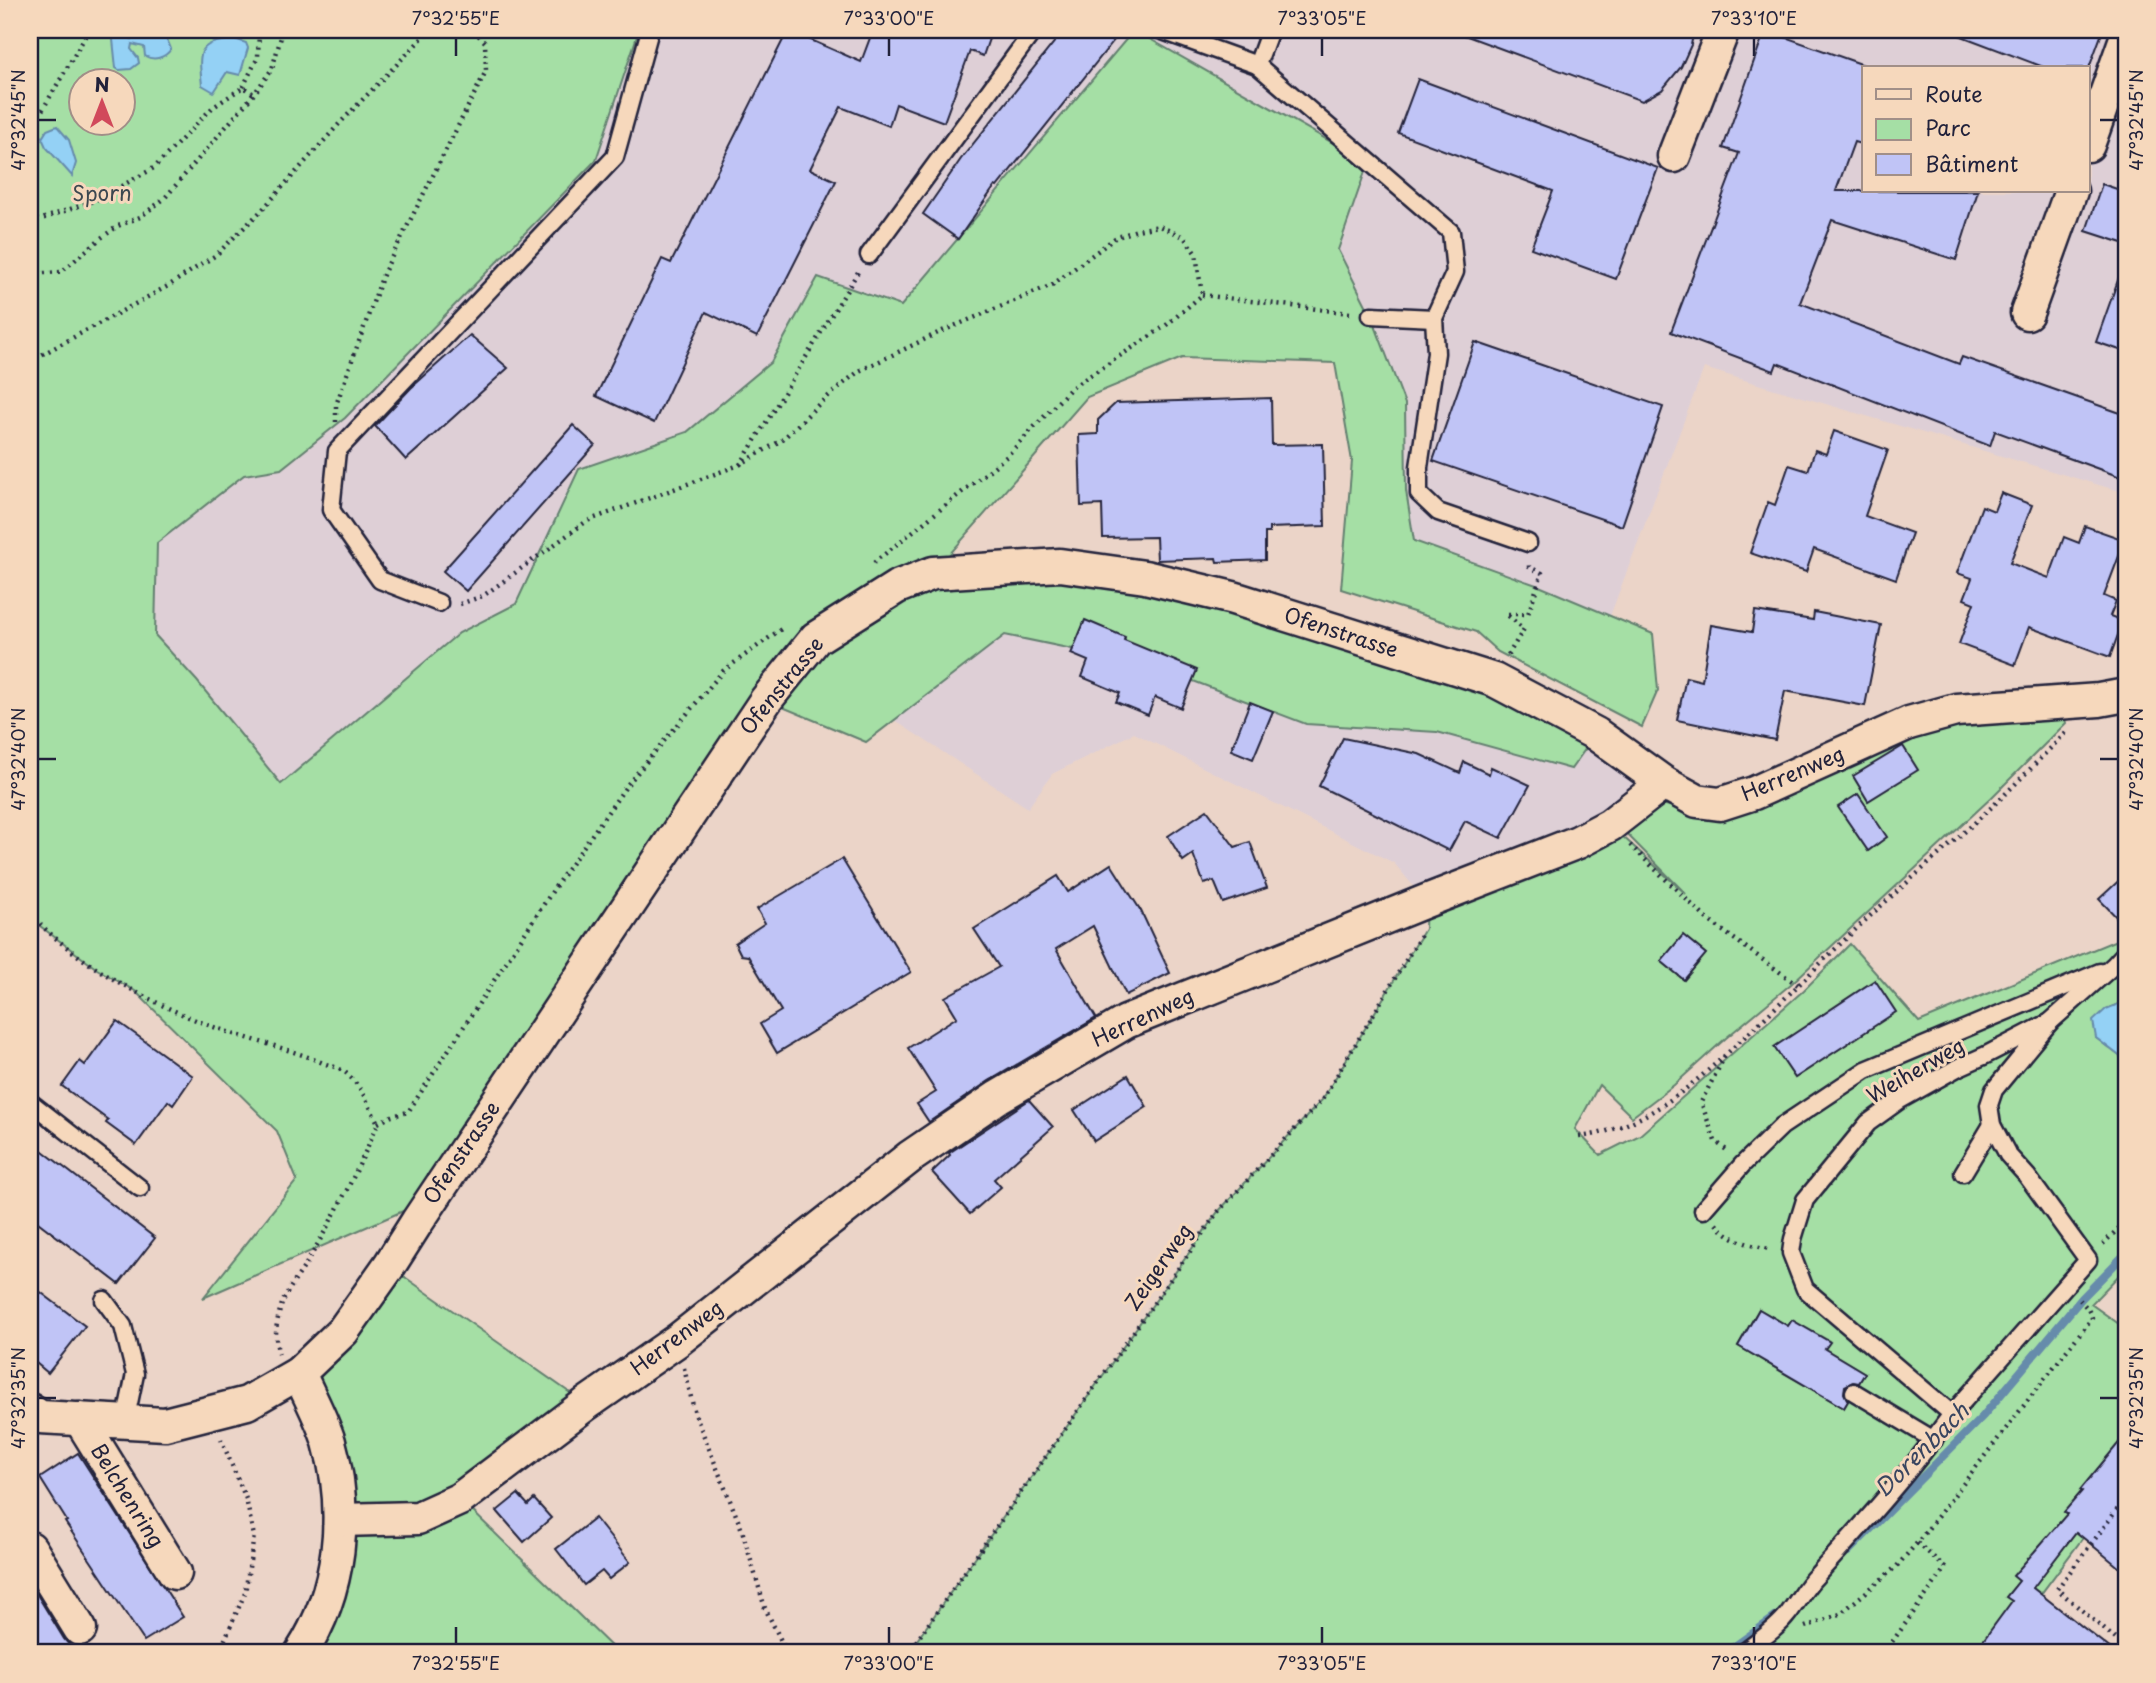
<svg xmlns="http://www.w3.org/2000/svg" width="2156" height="1683" font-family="'Playpen Sans',sans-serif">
	<rect width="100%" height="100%" fill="#ebd4c8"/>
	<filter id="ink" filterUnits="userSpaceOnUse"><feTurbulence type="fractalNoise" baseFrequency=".0143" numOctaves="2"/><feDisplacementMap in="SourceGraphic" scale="14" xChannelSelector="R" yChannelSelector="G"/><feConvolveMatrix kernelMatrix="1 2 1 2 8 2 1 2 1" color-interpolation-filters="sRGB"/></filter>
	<g filter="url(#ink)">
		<g fill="#decfd6" fill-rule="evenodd">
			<path d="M639,30h1487v463l-422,-125 -94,248 -71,-30 -126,-45 -7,-50 -35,-176 -33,-65 30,-87 -325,-25 -142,169 -83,-30 -47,85 -84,70 -108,37 -63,135 -57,29 -178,151 -84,-103 -42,-46 2,-92 87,-68 37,-6 315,-309zM1864,68h224v123h-224z"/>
			<polygon points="1005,635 1154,666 1306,724 1437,732 1571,769 1596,734 1664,783 1426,901 1394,863 1134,733 1052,774 1028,808 894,720"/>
		</g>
		<g fill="#a5dfa5" stroke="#648070" stroke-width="2" fill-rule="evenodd">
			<path d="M30,30h609l-43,130 -251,258 -64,51 -37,6 -87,68 -2,92 42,46 84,103 178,-151 57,-29 63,-135 108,-37 84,-70 47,-85 83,29 233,-276 234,133 -30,87 33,65 34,89 1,87 8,50 125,45 114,48 5,56 -16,37 -144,-75 -22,-20 -135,-43 11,-128 -17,-98 -153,-5 -95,39 -153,175 126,-7 173,33 363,136 -25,35 -134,-37 -131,-8 -152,-58 -149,-31 -139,107 -100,-42 -349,522 -14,-11 -200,87 94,-118 -20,-49 -142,-140 -38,-22 -57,-43 -10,-12zM80,80h42v42h-42z"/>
			<path d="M2063,713l3,10 -75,75 -200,186 -65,54 -52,47 -42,32 -33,-32 -24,44 25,26 40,-20 164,-145 46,-46 69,78 207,-86v65l-20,8 -10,29 30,23v207l-35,36 35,25v151l-129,173h-1089l309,-440 105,-113 103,-171 1,-28 184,-76 76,69 -68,-69 43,-21 40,9 203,-78 54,-13zM1759,1309l29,17 4,-6 37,21 -4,8 40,24 -21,35 -106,-62z"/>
			<polygon points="389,1266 586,1404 460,1499 618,1653 301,1653 340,1520 299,1373"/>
		</g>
		<g fill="#94d1f5" stroke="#668bab" stroke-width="2">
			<path d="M112,30h16l1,8 3,1 1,-9h34l-1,7 5,12c-6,9 -17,12 -26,7l-1,-9 -12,-3 -1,5 7,9 1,5 -8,6 -12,1 -3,-2z"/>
			<path d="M235,39l11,4 2,5 -8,27 -13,-3 -13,20 -12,-7c-4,-35 -5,-42 33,-46z"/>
			<polygon points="57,126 69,140 76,163 72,176 46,147 42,138 47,130"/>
			<polygon points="2126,1001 2126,1061 2096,1038 2093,1021 2106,1009"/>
		</g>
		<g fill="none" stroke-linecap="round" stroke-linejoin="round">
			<g stroke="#668bab" stroke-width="8">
				<polyline points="1848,1552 1983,1416 2082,1298 2126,1253"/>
				<polyline points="1725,1653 1785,1610"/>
			</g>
		</g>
		<g fill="#c0c4f6" stroke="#22223b" stroke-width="2">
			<polygon points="788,30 861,62 873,30 992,30 983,56 970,51 944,122 896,104 889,126 841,107 810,169 836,181 757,337 706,312 654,423 596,396 662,259 671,263"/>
			<polygon points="1064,30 1122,30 997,187 995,186 958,239 923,214 961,159"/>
			<polygon points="1457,30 1694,30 1691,45 1681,67 1662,90 1642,101 1456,32"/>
			<polygon points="1765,30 1864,65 1864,145 1854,142 1836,191 1978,191 1956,260 1832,220 1800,303 1959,364 1962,357 2126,415 2126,479 1995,431 1990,446 1777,363 1774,371 1671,332 1739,153 1723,148"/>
			<polygon points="1951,30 2103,30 2089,68 2046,68 1951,32"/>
			<polygon points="1418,79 1658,168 1616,279 1531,248 1553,191 1398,133"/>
			<polygon points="2102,184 2126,192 2126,244 2086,231"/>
			<polygon points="2123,266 2126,267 2126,352 2096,342"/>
			<polygon points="470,335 508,368 406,460 375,426 411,388"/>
			<polygon points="1475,342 1663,407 1622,526 1433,461"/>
			<polygon points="1271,398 1272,445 1323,444 1325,526 1269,528 1269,533 1265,533 1265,560 1217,562 1216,558 1157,560 1156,537 1103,538 1102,505 1081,506 1079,435 1098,434 1098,420 1116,403"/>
			<polygon points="573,425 595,445 466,591 443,571"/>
			<polygon points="1834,431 1888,450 1865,516 1912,533 1896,579 1814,549 1806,572 1750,553 1768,502 1775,505 1789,465 1808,471 1815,450 1826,454"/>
			<polygon points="2001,493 2032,505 2010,563 2049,578 2064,537 2079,543 2085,526 2125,540 2104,596 2116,601 2110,616 2123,621 2110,657 2029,627 2015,665 1959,644 1974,603 1964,599 1972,578 1957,573 1982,506 1994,511"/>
			<polygon points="1755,611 1813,620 1814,612 1881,625 1865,706 1785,691 1775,740 1677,720 1686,677 1702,681 1711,625 1752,632"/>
			<polygon points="1085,620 1125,637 1124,640 1197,670 1181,708 1155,697 1148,715 1116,702 1120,693 1082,677 1088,661 1071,654"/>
			<polygon points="1250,702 1273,711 1253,759 1231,750"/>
			<polygon points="1343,738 1419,754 1460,773 1464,762 1489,774 1491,767 1530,785 1501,838 1465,821 1449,851 1319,786"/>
			<polygon points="1903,746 1918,770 1868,801 1853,776"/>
			<polygon points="1858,794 1887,837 1868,851 1838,807"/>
			<polygon points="1207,810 1235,847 1250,842 1267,888 1223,903 1214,881 1204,884 1193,854 1183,861 1168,836"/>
			<polygon points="842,859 911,972 777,1053 760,1024 781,1011 748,956 741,955 735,943 765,923 757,909"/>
			<polygon points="1111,864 1141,911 1170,973 1126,995 1093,926 1056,949 1096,1018 989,1081 929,1122 917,1104 936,1092 908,1048 957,1017 945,997 999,967 974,929 1058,876 1068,892"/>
			<polygon points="2126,874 2126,927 2099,899"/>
			<polygon points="1683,935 1706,954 1684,980 1661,961"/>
			<polygon points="1875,980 1896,1012 1795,1078 1774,1047"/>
			<polygon points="117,1021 193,1076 173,1105 168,1101 136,1145 106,1123 108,1120 62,1086 80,1061 85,1065"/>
			<polygon points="1128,1075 1147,1107 1094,1141 1074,1110"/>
			<polygon points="1029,1100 1053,1127 994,1179 1001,1187 970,1214 932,1172 950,1155 949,1153"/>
			<polygon points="30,1141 155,1238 119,1284 30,1216"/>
			<polygon points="30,1284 85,1326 48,1373 30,1358"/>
			<polygon points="1759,1309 1788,1326 1792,1320 1830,1342 1825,1349 1865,1373 1859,1383 1853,1382 1845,1386 1844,1393 1848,1401 1844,1408 1738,1346"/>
			<polygon points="2126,1434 2126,1573 2076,1532 2033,1588 2116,1653 1974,1653 2012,1601 2006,1597 2019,1581 2013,1576 2067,1514 2064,1512 2082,1491 2080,1490"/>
			<polygon points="78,1453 183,1617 144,1641 65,1522 67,1521 40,1478"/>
			<polygon points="518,1494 528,1505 534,1499 551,1518 524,1542 497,1511"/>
			<polygon points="595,1518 630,1562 609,1579 602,1571 584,1585 556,1549"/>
			<polygon points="30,1583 64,1639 76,1653 35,1653 30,1645"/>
		</g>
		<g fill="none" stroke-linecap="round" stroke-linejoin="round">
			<defs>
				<g id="lane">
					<polyline points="1160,30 1257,65"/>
					<polyline points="1270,30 1257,65 1451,232 1455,272 1434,318 1371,315"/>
					<polyline points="869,255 1034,30"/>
					<polyline points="1434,318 1436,353 1419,467 1419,494 1438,512 1528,543"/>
					<polyline points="439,603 380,580 331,510 337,451 615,157 650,30"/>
					<polyline points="30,1102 140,1188"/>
					<polyline points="1963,1173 1992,1125"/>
					<polyline points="1703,1210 1743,1164 1782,1126 1866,1070 2100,972"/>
					<polyline points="104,1300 123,1326 135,1374 125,1422"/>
					<polyline points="1854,1392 1934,1440"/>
					<polyline points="1952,1414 1805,1289 1791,1253 1793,1239 1805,1200 1868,1123 1900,1100 1957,1068 1986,1055 2050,1022 2114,965 2126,952"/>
					<path d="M1743,1653c15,-12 33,-23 45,-39 10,-13 17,-27 29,-39 47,-52 94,-104 135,-161l136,-154 -61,-84 -19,-21 -16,-30 -3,-20 5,-15 56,-68"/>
				</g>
				<g id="street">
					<polyline points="2088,145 2126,38"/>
					<polyline points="1674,156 1723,30"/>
					<polyline points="2027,313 2071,191"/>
					<path d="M299,1373c10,23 23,46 30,69 20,70 12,150 -28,211"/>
					<polyline points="30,1410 40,1417 165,1424 247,1403 299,1373 343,1331 389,1266 417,1222 766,700 816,638 897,587 933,573 1060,565 1145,577 1233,598 1494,680 1596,734 1664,783 1697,801 1720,804 1754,793 1909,723 1956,710 2099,700 2126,695"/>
					<polyline points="80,1419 175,1573"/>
					<polyline points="340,1520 418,1518 460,1499 586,1404 678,1340 910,1157 998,1097 1126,1022 1426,901 1578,842 1610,825 1664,783"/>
					<polyline points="30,1548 80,1629"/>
				</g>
			</defs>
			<use href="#lane" stroke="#22223b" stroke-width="21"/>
			<use href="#street" stroke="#22223b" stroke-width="37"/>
			<g stroke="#22223b" stroke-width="4.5" stroke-dasharray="2 5" stroke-linecap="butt">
				<polyline points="243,87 258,57 259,30"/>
				<polyline points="30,127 43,109 89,30"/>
				<polyline points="30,221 39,220 96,200 154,168 212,108 243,87 254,94"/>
				<polyline points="30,274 61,272 101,238 118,226 140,217 164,199 254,94 272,69 283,30"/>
				<polyline points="1202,295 1350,313"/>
				<polyline points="30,361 168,286 216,255 262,210 339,124 430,30"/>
				<polyline points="336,422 336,405 384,272 486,71 485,42 473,30"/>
				<polyline points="740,465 858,272"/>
				<polyline points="460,604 483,596 587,521 739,465 782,440 820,403 859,371 940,332 1052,285 1115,238 1137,230 1159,226 1184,237 1196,254 1202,295 1164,327 1071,388 1007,456 871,565"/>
				<polyline points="1508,655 1524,629 1506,614 1528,614 1542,573 1529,567 1529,562"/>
				<polyline points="1630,845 1708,920 1799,986"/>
				<path d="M30,914c51,54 132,96 201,119 31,10 62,17 92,30 8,3 18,5 24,11 15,13 22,32 31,49 -20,47 -43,92 -69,136 -8,14 -19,27 -26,42 -6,16 -10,36 -4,53"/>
				<polyline points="1725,1056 1701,1102 1715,1141 1729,1152"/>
				<polyline points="378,1123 392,1116 408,1112 557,884 627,785 723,671 784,627"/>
				<path d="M1579,1137c71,-9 123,-60 173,-107 40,-38 78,-77 118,-114 42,-39 86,-75 127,-114 24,-23 47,-48 71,-71"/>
				<path d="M1716,1224c15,16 32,21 54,25"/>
				<polyline points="2103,1244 2126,1221"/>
				<polyline points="684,1368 695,1414 742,1530 765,1608 787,1653"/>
				<polyline points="2126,1498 2057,1589 2126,1648"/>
				<polyline points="1805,1627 1840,1614 1897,1566 1917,1543"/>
				<polyline points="219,1653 245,1593 254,1536 246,1499 221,1439"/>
				<polyline points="908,1653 1217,1213 1322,1100 1421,935"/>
				<polyline points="1884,1653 1940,1576 1945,1567 1917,1543 2092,1318 2088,1309 2080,1300"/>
			</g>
			<use href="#lane" stroke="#f6d8bc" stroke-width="16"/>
			<use href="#street" stroke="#f6d8bc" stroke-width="32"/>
		</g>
	</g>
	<path fill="none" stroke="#22223b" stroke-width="2.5" d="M456,38v18M889,38v18M1322,38v18M1754,38v18M38,120h18M2100,120h18M38,759h18M2100,759h18M38,1398h18M2100,1398h18M456,1627v17M889,1627v17M1322,1627v17M1754,1627v17"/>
	<g text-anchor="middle" stroke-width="6" stroke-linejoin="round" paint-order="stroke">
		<g font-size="21" fill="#3c4850" stroke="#f6d8bc">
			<text x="102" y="201">Sporn</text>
		</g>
		<g font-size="21" fill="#22223b" stroke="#f6d8bc">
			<text transform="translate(1341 633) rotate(18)" y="7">Ofenstrasse</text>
			<text transform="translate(782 686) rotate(-51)" y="7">Ofenstrasse</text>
			<text transform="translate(1793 774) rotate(-23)" y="7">Herrenweg</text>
			<text transform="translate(1143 1018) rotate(-25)" y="7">Herrenweg</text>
			<text transform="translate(1916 1071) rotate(-30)" y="7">Weiherweg</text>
			<text transform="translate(462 1153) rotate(-56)" y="7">Ofenstrasse</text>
			<text transform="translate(1159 1267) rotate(-55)" y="7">Zeigerweg</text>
			<text transform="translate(677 1338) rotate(-37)" y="7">Herrenweg</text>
			<text transform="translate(127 1496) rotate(58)" y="7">Belchenring</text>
		</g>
		<g font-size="23" font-style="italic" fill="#394560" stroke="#f6d8bc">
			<text transform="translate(1922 1450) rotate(-45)" y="8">Dorenbach</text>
		</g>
	</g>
	<rect width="2156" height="1683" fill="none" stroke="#f6d8bc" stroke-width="77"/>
	<rect x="1862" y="66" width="228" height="126" fill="#f6d8bc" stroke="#a18f88" stroke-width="2"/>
	<rect x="1876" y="89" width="35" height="10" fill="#f6d8bc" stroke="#a18f88" stroke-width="2"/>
	<text x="1925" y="102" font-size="21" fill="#22223b">Route</text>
	<rect x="1876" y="119" width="35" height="21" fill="#a5dfa5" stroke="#a18f88" stroke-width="2"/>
	<text x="1925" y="136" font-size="21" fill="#22223b">Parc</text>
	<rect x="1876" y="154" width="35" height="21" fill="#c0c4f6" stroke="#a18f88" stroke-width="2"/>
	<text x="1925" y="172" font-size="21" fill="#22223b">Bâtiment</text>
	<g transform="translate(102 102)"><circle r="33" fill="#f6d8bc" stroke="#a18f88" stroke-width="2"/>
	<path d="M0-5L12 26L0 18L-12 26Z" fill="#d1495b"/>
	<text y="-10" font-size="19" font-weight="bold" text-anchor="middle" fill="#22223b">N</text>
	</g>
	<rect x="38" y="38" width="2080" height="1606" fill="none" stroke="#22223b" stroke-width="2.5"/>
	<g font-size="18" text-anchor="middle" fill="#22223b">
		<text x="456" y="25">7°32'55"E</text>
		<text x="889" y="25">7°33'00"E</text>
		<text x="1322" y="25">7°33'05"E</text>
		<text x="1754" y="25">7°33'10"E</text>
		<text transform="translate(19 120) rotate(-90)" y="6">47°32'45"N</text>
		<text transform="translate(2137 120) rotate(-90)" y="6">47°32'45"N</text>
		<text transform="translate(19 759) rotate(-90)" y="6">47°32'40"N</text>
		<text transform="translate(2137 759) rotate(-90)" y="6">47°32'40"N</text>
		<text transform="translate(19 1398) rotate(-90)" y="6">47°32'35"N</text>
		<text transform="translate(2137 1398) rotate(-90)" y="6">47°32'35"N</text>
		<text x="456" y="1670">7°32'55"E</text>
		<text x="889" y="1670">7°33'00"E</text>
		<text x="1322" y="1670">7°33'05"E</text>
		<text x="1754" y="1670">7°33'10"E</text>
	</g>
</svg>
